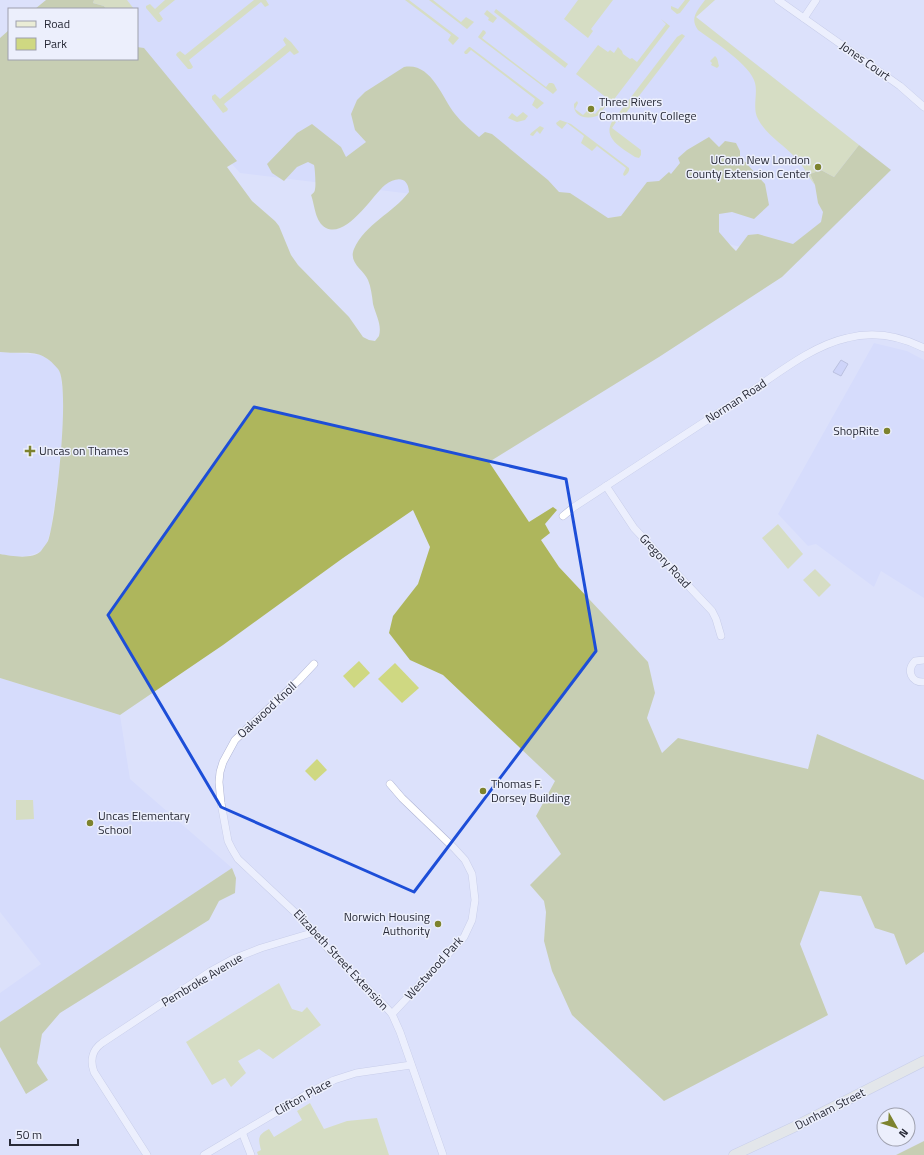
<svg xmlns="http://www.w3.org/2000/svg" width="924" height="1155" font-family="'Titillium Web',sans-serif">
	<rect width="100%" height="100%" fill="#dce1fb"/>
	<g fill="#cfd5fd">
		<polygon points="71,0 715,0 696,17 891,170 798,262 621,216 609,218 240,173 137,59 137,9 79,9"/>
		<polygon points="874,343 907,351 924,360 924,598 881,571 874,587 816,544 808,546 778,514"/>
		<polygon points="0,352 42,355 52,362 60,371 64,400 64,413 60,464 51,529 47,542 40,552 27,556 14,557 0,554"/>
		<polygon points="0,678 120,715 130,779 232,868 0,1022 0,993 41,964 0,912"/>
	</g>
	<g fill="#cfd882">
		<polygon points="94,0 127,0 134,9 106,9 104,6 93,3"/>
		<polygon points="165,0 175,0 159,13 163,19 160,22 158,22 146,8 146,6 150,4 155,9"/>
		<polygon points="254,0 266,0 269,5 265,7 261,2 189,60 193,67 191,69 188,69 176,55 177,53 180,51 185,55"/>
		<polygon points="405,0 409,0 459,38 453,45 448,40 451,35"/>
		<polygon points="429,0 433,0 461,22 466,17 474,22 467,29"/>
		<polygon points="578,0 613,0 591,29 593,31 588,38 564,19"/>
		<polygon points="685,0 690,0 680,13 677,14 671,9 671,6 678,9"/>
		<path d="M705,0h10l-19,17 163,128 -25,32 -13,-7 -11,4 5,11c-7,-8 -11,-19 -19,-27 -12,-13 -30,-23 -38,-39 -6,-11 0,-25 -3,-36 -4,-18 -42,-42 -57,-53 -9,-12 0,-20 7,-30z"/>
		<polygon points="496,9 568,64 565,68 494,12"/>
		<polygon points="487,10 497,18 493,23 488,20 489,18 484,14"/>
		<polygon points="661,19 670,26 612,102 576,74 598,45 608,52 610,50 614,53 618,47 622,51 623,54 630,59 632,58 637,62 666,24"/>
		<polygon points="483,30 485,31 486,33 482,38 546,87 549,83 552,83 554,84 557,90 553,94 479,38 478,37"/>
		<polygon points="682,34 685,36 619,122 615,118 677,37"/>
		<polygon points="285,37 291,42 299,52 298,53 294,55 290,51 224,104 228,109 227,111 223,113 212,99 212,96 215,94 220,99 286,45 283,40"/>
		<polygon points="469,47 470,47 544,103 537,109 532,105 535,99 471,50 467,54 465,54 464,52"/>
		<path d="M715,56c3,2 3,7 4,10l-2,2 -6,-3 1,-2 -2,-2z"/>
		<path d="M603,99l5,4 -6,8 1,2c-10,7 -30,7 -29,-9l3,-3 1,2 -3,6 8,6 5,-5 7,4 6,-7 -1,-4z"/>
		<polygon points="523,112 528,116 525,120 517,122 508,118 512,113 517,117"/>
		<path d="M560,120l11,4 58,44c1,3 -2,7 -5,8l-1,-2 3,-6 -29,-22 -5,5 -11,-8 3,-7 -17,-13 -5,6 -5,-4 -1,-2z"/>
		<path d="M613,120l3,2 -4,6 29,22v5l-2,3 -4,-1c-13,-9 -34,-19 -22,-37z"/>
		<polygon points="540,126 544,128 540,134 537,131 533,136 530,135 531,133"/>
		<polygon points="778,524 803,554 788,569 762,538"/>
		<polygon points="815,569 831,585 819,597 803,580"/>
		<polygon points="359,661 370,673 354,688 343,676"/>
		<polygon points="395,663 419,688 402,703 378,679"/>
		<polygon points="317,759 327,770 315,781 305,771"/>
		<polygon points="16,800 33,800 34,819 16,820"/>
		<polygon points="279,983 292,1009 302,1012 307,1007 321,1025 273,1059 259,1049 238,1061 246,1073 231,1087 225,1078 212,1085 186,1042"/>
		<path d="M310,1103l14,26 23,-8 30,-3 12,37h-131l-1,-3 4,-2c-3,-13 -3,-15 8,-21l5,8 28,-17 -5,-9z"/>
	</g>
	<g fill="#aeb65c">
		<polygon points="46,0 94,0 93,3 104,6 106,9 35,9"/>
		<path d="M9,30v29h128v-12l7,1 93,113 -10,6 25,34 23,20 4,5 12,29 7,10 51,52 14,20 6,3 6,1 4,-5c3,-12 -3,-20 -6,-32 -1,-8 -2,-17 -5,-24 -4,-10 -20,-17 -14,-31 11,-25 39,-36 55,-57 -1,-16 -13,-15 -24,-7 -13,11 -38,53 -59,43 -11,-6 -11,-22 -15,-33 2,-2 4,-3 4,-6 1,-3 0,-21 -1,-24l-6,-3 -11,5 -13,14 -12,-8 -5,-9 30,-31 15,-9 29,23 5,10 20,-15 -11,-12 -4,-16 6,-14 8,-8 39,-25c27,-5 37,29 51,47 7,9 16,16 24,23l6,-5 7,2 56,46 11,12 11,1 38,25 13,-2 26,-34 12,-1 10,-9 2,2 9,-11 -2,-5 9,-8 22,-13 10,10 6,-6 11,2 4,8v5l25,28 4,21 -15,14 -22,-7 -13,2v18l12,14 5,5 12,-16 10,-1 35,10 28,-22 2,-10 -5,-9 -3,-18 -5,-11 11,-4 13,7 25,-32 32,25 -109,107 -123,80 -170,105 40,60 24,-15 4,3 -12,14 5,9 -9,7 18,27 89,95 7,31 -8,25 15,35 16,-15 130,31 9,-35 107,46v172l-18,13 -12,-31 -19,-6 -14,-32 -41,-5 -20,53 28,71 -164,86 -92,-86 -20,-44 -8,-30 2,-29 -2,-11 -14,-16 31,-31 -25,-38 19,-35 -112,-106 -33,-15 -21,-27 4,-17 25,-32 12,-37 -17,-37 -70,48 -120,87 -103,70 -120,-37v-124c11,2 32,6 41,-3 2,-3 5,-7 7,-10 8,-22 23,-157 10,-172 -18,-23 -33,-14 -58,-17v-314z"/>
		<polygon points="232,868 236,878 235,893 219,901 209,920 60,1013 42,1034 37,1063 48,1080 26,1094 0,1047 0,1022"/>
		<polygon points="924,1141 924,1155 896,1155"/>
	</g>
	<polygon fill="#bcc4f5" stroke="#9096bc" points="841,360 848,364 841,376 833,372"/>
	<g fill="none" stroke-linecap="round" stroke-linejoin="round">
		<defs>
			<g id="street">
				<polyline points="778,0 900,86 924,107"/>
				<polyline points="804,18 816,0"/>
				<polyline points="606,486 634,528 712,611 716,619 721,636"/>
				<path d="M563,516l11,-9c57,-37 114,-74 170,-111 32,-21 67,-50 103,-58 27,-7 53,-2 77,10"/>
				<path d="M924,660l-9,1c-9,9 -4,22 9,21"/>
				<polyline points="314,664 299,680 235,740 223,762 220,772 219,782 221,803 228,841 232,849 238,859 302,919 331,952 383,1004 392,1014 400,1032 443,1155"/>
				<polyline points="390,784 402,798 454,848 465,860 472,874 475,900 472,920 464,937 392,1014"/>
				<polyline points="242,1132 251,1155"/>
				<path d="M147,1155l-53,-83c-4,-11 -2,-22 8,-29l109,-72 22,-12 28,-11 54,-16"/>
				<polyline points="204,1155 312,1091 334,1080 356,1073 411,1065"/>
			</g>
			<polyline id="secondary" points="734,1155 794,1127 924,1061"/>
		</defs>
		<use href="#street" stroke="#b0b5d5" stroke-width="8"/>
		<use href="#secondary" stroke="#b0b5d5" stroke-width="11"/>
		<use href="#street" stroke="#fff" stroke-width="7"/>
		<use href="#secondary" stroke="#eaecd6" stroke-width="10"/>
	</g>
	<path d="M0 0H924V1155H0ZM254,407l312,72 30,172 -182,241 -193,-85 -113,-192z" fill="#dce1fb" fill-opacity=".55" fill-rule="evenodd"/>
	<path fill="none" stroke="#1d4ed8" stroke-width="3" stroke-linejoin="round" d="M254,407l312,72 30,172 -182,241 -193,-85 -113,-192z"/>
	<g fill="#7d832e" stroke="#eceffc" stroke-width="1.5">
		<circle cx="591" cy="109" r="4"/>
		<circle cx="818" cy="167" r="4"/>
		<circle cx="887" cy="431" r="4"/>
		<path d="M28 445h4v4h4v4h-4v4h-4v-4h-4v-4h4z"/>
		<circle cx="483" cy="791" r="4"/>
		<circle cx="90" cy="823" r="4"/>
		<circle cx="438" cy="924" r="4"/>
	</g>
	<g text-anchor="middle" stroke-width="3" stroke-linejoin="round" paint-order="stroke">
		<g font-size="12" fill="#282a37" stroke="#eceffc">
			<text transform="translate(865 61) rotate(35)" y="4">Jones Court</text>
			<text transform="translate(736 401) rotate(-33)" y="4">Norman Road</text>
			<text transform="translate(665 561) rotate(47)" y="4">Gregory Road</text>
			<text transform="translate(267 710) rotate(-43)" y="4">Oakwood Knoll</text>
			<text transform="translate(341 960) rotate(47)" y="4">Elizabeth Street Extension</text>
			<text transform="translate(434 968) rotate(-48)" y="4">Westwood Park</text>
			<text transform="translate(202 980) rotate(-31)" y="4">Pembroke Avenue</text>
			<text transform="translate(303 1097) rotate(-29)" y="4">Clifton Place</text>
			<text transform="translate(830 1109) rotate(-27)" y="4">Dunham Street</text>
		</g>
		<g font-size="12" fill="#282a37" stroke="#eceffc" text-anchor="start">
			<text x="599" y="106">Three Rivers<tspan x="599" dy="14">Community College</tspan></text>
			<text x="810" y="164" text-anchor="end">UConn New London<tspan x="810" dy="14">County Extension Center</tspan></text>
			<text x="879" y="435" text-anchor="end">ShopRite</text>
			<text x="39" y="455">Uncas on Thames</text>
			<text x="491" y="788">Thomas F.<tspan x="491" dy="14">Dorsey Building</tspan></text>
			<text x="98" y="820">Uncas Elementary<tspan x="98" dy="14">School</tspan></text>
			<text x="430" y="921" text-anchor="end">Norwich Housing<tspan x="430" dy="14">Authority</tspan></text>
		</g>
	</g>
	<rect x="8" y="8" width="130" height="52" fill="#eceffc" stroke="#9ea0ad"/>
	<rect x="16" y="21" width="20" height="6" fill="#eaecd6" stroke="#9ea0ad"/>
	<text x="44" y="28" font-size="12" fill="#282a37">Road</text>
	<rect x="16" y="38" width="20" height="12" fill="#cfd882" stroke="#9ea0ad"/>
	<text x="44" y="48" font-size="12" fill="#282a37">Park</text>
	<g transform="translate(896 1127) rotate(129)"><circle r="19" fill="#eceffc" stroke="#9ea0ad"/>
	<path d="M0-3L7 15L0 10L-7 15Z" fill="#7d832e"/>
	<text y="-6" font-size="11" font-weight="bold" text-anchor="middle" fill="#282a37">N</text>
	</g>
	<path d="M10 1139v6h68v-6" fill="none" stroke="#282a37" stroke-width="2"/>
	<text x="16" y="1139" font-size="12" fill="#282a37" stroke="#eceffc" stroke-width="3" paint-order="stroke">50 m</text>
</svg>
